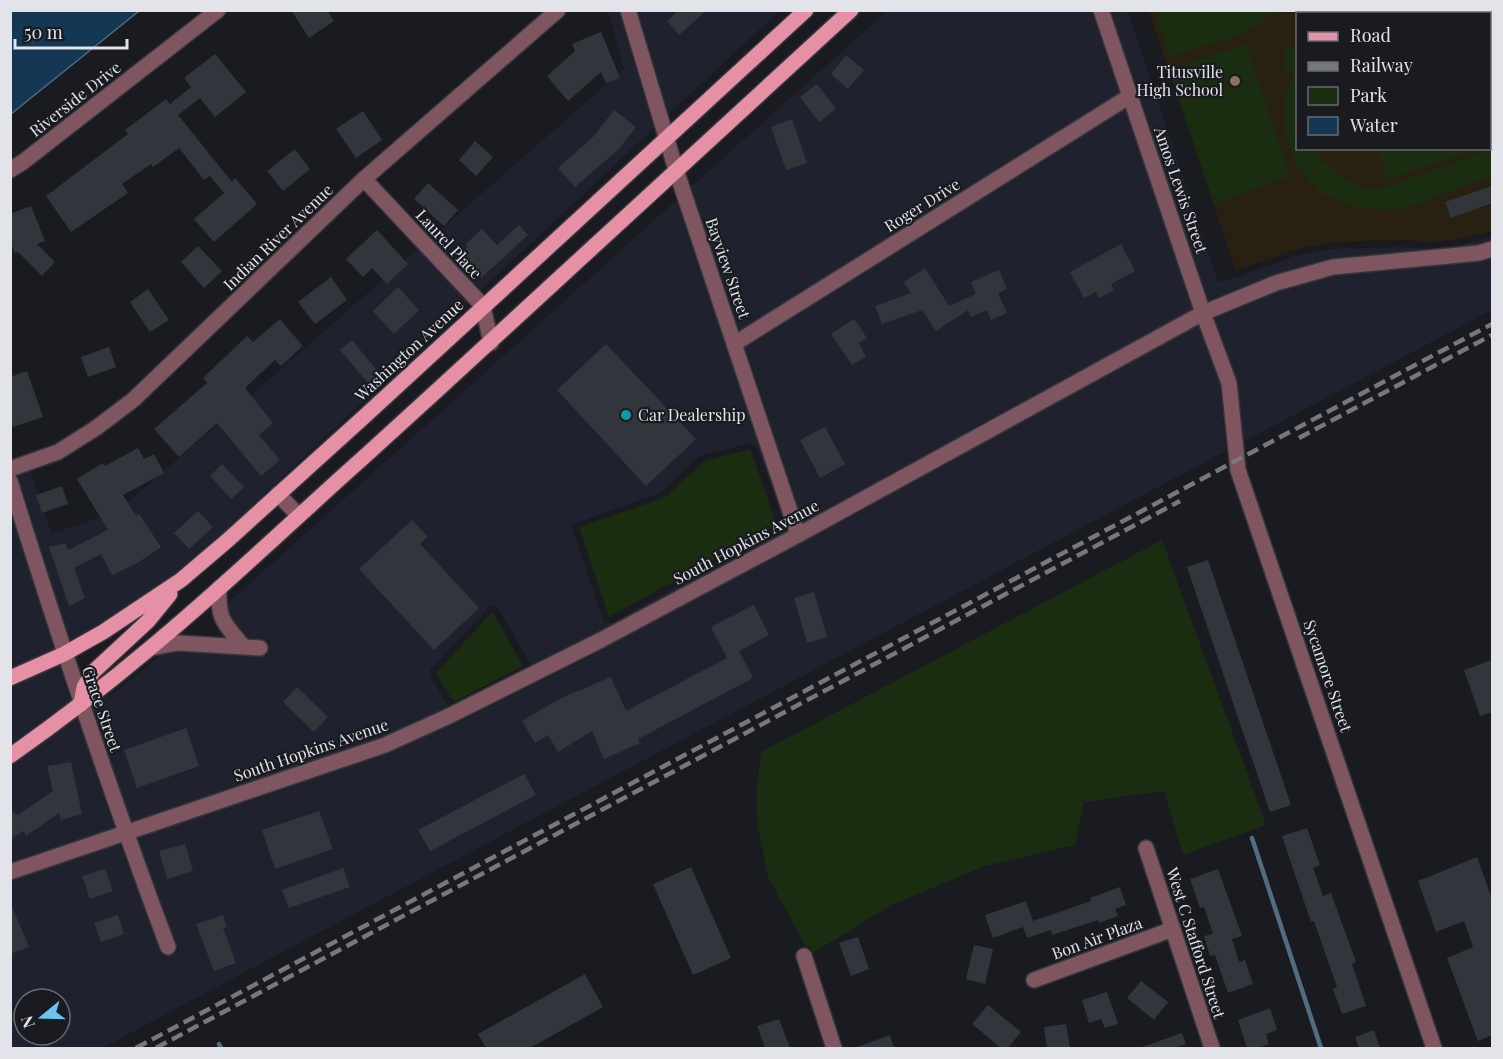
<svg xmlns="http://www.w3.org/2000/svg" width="1503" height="1059" font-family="'Playfair Display',serif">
	<rect width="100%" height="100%" fill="#191b21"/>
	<g fill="#1f222e" fill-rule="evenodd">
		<polygon points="637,10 779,11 668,115"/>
		<polygon points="608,11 619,11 654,128 480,291 431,238 624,69"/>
		<polygon points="887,11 1092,11 1120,93 740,331 691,187"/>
		<polygon points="1110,11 1128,11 1218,282 1238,277 1295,256 1332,249 1402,247 1430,249 1459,245 1492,237 1492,241 1478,245 1449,249 1331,259 1273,276 1209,302 1140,99 1141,97 1138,92"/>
		<polygon points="1125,108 1193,310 803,523 745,347"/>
		<path d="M677,200l110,332 -257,136v-5l-31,-54 -5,-4 -5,2 -59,63v6l19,31 -67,31 -251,84 -39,-115 15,-14 2,3 55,-43 31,-2 43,3 3,3 4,-3 22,2 3,-15 -22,-3 -19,-23 -1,-12zM750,443l7,4 27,75v5l-172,96 -8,-1 -32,-94 1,-4 89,-32 37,-36z"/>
		<polygon points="418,249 468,303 208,547 175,575 133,604 70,642 18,475 30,470 52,534 118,511"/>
		<polygon points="1492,257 1492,310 1243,442 1237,380 1214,317 1279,290 1334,274 1449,264"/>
		<path d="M1198,325l22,60 6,66 -1124,597h-91l-1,-168 109,-38 44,115 16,-6 -43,-114 251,-84 66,-30 88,-43 267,-140zM24,999h36v36h-36z"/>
		<polygon points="10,510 54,650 10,670"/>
		<polygon points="59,665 71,702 11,746 11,686"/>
		<polygon points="77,717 114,828 11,863 10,766"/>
	</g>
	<path fill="#282111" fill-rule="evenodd" d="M1149,11h343v220l-33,8 -29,3 -28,-2 -70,2 -39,8 -57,21zM1298,14h192v134h-192z"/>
	<g fill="#1b2d11">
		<polygon points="1156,11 1156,10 1278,11 1243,34 1170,57"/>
		<polygon points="1482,11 1492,11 1492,143 1490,144 1490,14 1474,13"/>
		<polygon points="1246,44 1290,176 1214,204 1169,70"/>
		<polygon points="1297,46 1298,148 1315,149 1321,160 1351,183 1367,189 1388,186 1492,149 1492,176 1399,210 1354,207 1322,194 1298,167 1286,136 1283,102 1295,72 1287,72 1283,52"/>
		<polygon points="1377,149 1377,148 1477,149 1388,180"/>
		<polygon points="750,449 777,525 609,617 579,527 666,497 703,462"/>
		<polygon points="1162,540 1266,825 1183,855 1164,791 1084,802 1075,845 985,866 891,905 813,953 810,946 806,947 768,877 757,822 757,785 761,752"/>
		<polygon points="492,612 523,666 454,702 436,673"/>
	</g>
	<polygon fill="#143853" stroke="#526c80" stroke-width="1.5" points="11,10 139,10 139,11 11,114"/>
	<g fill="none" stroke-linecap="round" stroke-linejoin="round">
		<g stroke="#526c80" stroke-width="4.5">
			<polyline points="1252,838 1321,1048"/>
			<polyline points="219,1044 221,1048"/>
		</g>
	</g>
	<g fill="#33353c">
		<polygon points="291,10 327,10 334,21 309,38"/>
		<polygon points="679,10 707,10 679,35 667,21"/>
		<polygon points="601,32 620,78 606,83 601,72 568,101 547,76 575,51 572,44"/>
		<polygon points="215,54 246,92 215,117 200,98 178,115 232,182 235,178 257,204 214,242 194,219 224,193 210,176 204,180 179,148 153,167 151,164 122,184 128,193 71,232 46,196 128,134 125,130 166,99 170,104 191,87 184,78"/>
		<polygon points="846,55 864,70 848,89 831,74"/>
		<polygon points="817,84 836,109 819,122 800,97"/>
		<polygon points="614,110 636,127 619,149 575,187 558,168 593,137"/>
		<polygon points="363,111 382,140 356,158 336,129"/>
		<polygon points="792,119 807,163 786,170 771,127"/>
		<polygon points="475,141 493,157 476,176 459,160"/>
		<polygon points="295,149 310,169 283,191 267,171"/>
		<polygon points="428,183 458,210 444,226 414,199"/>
		<polygon points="1492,186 1492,203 1451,218 1445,202"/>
		<polygon points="31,206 45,241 37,244 55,262 42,276 18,252 15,253 10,241 10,214"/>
		<polygon points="519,225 528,235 481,278 459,254 468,247 466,244 482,229 497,245"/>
		<polygon points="377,230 408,264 387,284 372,268 363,277 346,259"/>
		<polygon points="1121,244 1135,271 1111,284 1114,290 1099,298 1096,292 1084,298 1070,272"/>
		<polygon points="198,246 222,271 204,288 181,262"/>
		<polygon points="925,268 949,306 976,294 971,282 999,270 1007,289 998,293 1007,313 991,320 987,310 971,317 968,310 936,331 922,310 882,324 875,306 911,293 904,282"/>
		<polygon points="331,277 347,300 315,324 298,302"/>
		<polygon points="398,287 419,310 394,334 373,311"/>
		<polygon points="148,289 169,320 150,332 130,302"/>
		<polygon points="280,319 303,346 281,366 275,360 245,388 273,423 259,435 280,460 261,476 217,423 179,457 154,429 207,383 203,378 247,336 253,342"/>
		<polygon points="854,319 867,338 859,343 866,357 852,365 831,334"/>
		<polygon points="352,340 379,373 368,383 340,350"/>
		<polygon points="606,344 696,439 646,486 557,390"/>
		<polygon points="109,347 116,367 88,377 81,357"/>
		<polygon points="27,371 43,417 13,427 10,420 10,377"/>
		<polygon points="825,427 845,464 820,478 800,440"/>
		<polygon points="138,448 144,459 154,454 164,473 123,495 136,516 139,514 161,547 136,564 112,575 101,554 74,568 85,598 69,606 49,547 65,543 68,550 108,530 77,479 103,463 105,466"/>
		<polygon points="222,464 244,487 231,499 210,476"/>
		<polygon points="62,486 68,504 42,513 36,495"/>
		<polygon points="198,511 213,527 189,549 174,533"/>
		<polygon points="412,520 428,537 420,544 479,608 434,650 359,569"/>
		<polygon points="1208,560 1291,805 1270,812 1187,567"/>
		<polygon points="814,592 827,637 807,643 794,598"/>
		<polygon points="754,605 769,635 739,651 753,678 638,739 640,743 604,759 592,731 558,752 548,735 535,743 522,721 559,699 611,677 626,711 727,658 711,627"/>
		<polygon points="1492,660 1492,712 1480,716 1464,670"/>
		<polygon points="297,687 328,717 314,732 283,702"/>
		<polygon points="186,728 199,766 137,788 124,750"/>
		<polygon points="71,762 82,814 61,820 59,813 26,836 24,831 10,839 10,810 18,815 53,791 47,766"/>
		<polygon points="524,774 536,795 430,851 418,830"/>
		<polygon points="319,811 333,849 275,869 262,830"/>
		<polygon points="1307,828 1320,865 1313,868 1323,896 1331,893 1356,962 1352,964 1366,1006 1342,1014 1333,989 1337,987 1314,921 1311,922 1282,836"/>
		<polygon points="185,844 193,871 167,879 159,851"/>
		<polygon points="1477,857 1492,899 1492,1035 1478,1041 1447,958 1473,947 1464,921 1436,932 1418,881"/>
		<polygon points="691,867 731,958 693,975 653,884"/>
		<polygon points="343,868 350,887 289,908 282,890"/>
		<polygon points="105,869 113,891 90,899 82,876"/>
		<polygon points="1218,869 1242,936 1232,939 1239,962 1245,960 1253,984 1228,993 1215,955 1210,956 1204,936 1213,934 1204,907 1200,908 1190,879"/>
		<polygon points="1120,887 1126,905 1115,909 1118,916 1099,923 1098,920 1052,935 1051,930 1027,938 1023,927 993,938 985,915 1026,901 1033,921 1091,901 1090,898"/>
		<polygon points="10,902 29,947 10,954"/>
		<polygon points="118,915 124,934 101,942 94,923"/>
		<polygon points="223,915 227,927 223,928 236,963 214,971 196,924"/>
		<polygon points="858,937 869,969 851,976 839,943"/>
		<polygon points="974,945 993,949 985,984 966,979"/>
		<polygon points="585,974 603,1007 530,1048 486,1048 478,1034"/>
		<polygon points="1141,981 1168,1002 1154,1020 1127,998"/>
		<polygon points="1107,992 1118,1024 1105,1028 1101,1019 1089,1023 1082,1000"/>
		<polygon points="988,1005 1021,1032 1008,1048 1001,1048 972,1024"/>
		<polygon points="1270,1008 1277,1030 1266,1034 1269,1044 1257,1048 1247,1048 1238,1020"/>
		<polygon points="779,1019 790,1048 765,1048 757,1026"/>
		<polygon points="1066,1024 1070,1048 1047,1048 1044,1027"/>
		<polygon points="1374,1030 1380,1048 1359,1048 1355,1037"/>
		<polygon points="1182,1033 1186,1044 1173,1048 1143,1048 1142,1047"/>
		<polygon points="890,1035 894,1048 858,1048 857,1047"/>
	</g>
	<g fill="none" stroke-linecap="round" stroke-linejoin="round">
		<defs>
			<g id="minor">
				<polyline points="628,10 676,170 798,535"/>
				<polyline points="1101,10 1203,313 1229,383 1238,470 1434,1048"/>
				<polyline points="10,170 23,162 218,10"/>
				<polyline points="364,179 483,306 491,343"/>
				<polyline points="734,344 1130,96"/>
				<polyline points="10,469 58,452 96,428 133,400 364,179 558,10"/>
				<path d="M10,481c49,157 100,312 158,466"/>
				<polyline points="278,494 299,516"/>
				<path d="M219,588c-1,32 4,34 24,58"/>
				<polyline points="151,648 178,643 260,648"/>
				<polyline points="1146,848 1212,1048"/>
				<polyline points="10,872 385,745 449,716 601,640 798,535 1203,313 1276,283 1333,267 1449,256 1479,253 1492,249"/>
				<polyline points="804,956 834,1048"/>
				<polyline points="1034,980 1173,929"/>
			</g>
			<g id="major">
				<polyline points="10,678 64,654 103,632 181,580 228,540 366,415 806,10"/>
				<polyline points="81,704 84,687 93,672 148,621 170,594"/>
				<path d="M10,756c48,-34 94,-69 139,-107 74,-61 143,-128 215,-192 163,-148 324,-298 487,-447"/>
			</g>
		</defs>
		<use href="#minor" stroke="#35373d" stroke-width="18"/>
		<use href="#major" stroke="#35373d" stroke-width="18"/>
		<use href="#minor" stroke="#7f565f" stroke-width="15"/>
		<use href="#major" stroke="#e590a5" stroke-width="15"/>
		<g stroke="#76787d" stroke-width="4.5" stroke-dasharray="12 6" stroke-linecap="butt">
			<polyline points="1299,438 1492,335"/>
			<polyline points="136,1048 1492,324"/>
			<polyline points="156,1048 1180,501"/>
		</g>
	</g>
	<circle fill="#8d6e63" stroke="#191b21" stroke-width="2" cx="1235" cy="81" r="6"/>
	<circle fill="#0f9aa8" stroke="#191b21" stroke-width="2" cx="626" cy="415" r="6"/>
	<g text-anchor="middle" stroke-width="4.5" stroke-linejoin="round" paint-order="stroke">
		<g font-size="16" fill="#e2e4e9" stroke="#191b21" text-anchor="end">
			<text x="1223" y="78">Titusville<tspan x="1223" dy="18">High School</tspan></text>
			<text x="638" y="421" text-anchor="start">Car Dealership</text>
		</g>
		<g font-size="16" fill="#e2e4e9" stroke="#191b21">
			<text transform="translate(75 99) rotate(-38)" y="6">Riverside Drive</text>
			<text transform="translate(1181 190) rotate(71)" y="6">Amos Lewis Street</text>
			<text transform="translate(922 205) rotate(-32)" y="6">Roger Drive</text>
			<text transform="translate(278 237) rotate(-44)" y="6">Indian River Avenue</text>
			<text transform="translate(449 244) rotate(47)" y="6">Laurel Place</text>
			<text transform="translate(728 268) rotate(71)" y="6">Bayview Street</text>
			<text transform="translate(409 350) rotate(-43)" y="6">Washington Avenue</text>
			<text transform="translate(746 542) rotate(-28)" y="6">South Hopkins Avenue</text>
			<text transform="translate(1328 676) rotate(71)" y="6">Sycamore Street</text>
			<text transform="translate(102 709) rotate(71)" y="6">Grace Street</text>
			<text transform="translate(311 750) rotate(-19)" y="6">South Hopkins Avenue</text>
			<text transform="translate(1097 938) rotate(-20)" y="6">Bon Air Plaza</text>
			<text transform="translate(1196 943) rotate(72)" y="6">West C Stafford Street</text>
		</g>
	</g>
	<rect width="1503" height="1059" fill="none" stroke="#e2e4e9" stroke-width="24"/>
	<rect x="1296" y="12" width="195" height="138" fill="#191b21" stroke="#696b71" stroke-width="1.5"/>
	<rect x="1308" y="32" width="30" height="9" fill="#e590a5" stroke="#696b71" stroke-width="1.5"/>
	<text x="1350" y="42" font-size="18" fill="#e2e4e9">Road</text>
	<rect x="1308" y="62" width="30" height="9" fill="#76787d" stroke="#696b71" stroke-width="1.5"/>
	<text x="1350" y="72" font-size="18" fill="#e2e4e9">Railway</text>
	<rect x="1308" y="87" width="30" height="18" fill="#1b2d11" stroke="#696b71" stroke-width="1.5"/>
	<text x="1350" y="102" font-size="18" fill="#e2e4e9">Park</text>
	<rect x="1308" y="117" width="30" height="18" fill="#143853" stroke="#696b71" stroke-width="1.5"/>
	<text x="1350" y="132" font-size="18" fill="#e2e4e9">Water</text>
	<g transform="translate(42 1017) rotate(251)"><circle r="28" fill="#191b21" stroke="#696b71" stroke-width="1.5"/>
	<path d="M0-4.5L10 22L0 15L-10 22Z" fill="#6ac3f1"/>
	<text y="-9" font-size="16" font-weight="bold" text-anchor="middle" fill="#e2e4e9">N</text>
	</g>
	<path d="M15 39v9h112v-9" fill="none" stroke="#e2e4e9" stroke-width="3"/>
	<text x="24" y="39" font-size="18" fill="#e2e4e9" stroke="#191b21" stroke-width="4.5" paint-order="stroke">50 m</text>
</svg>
